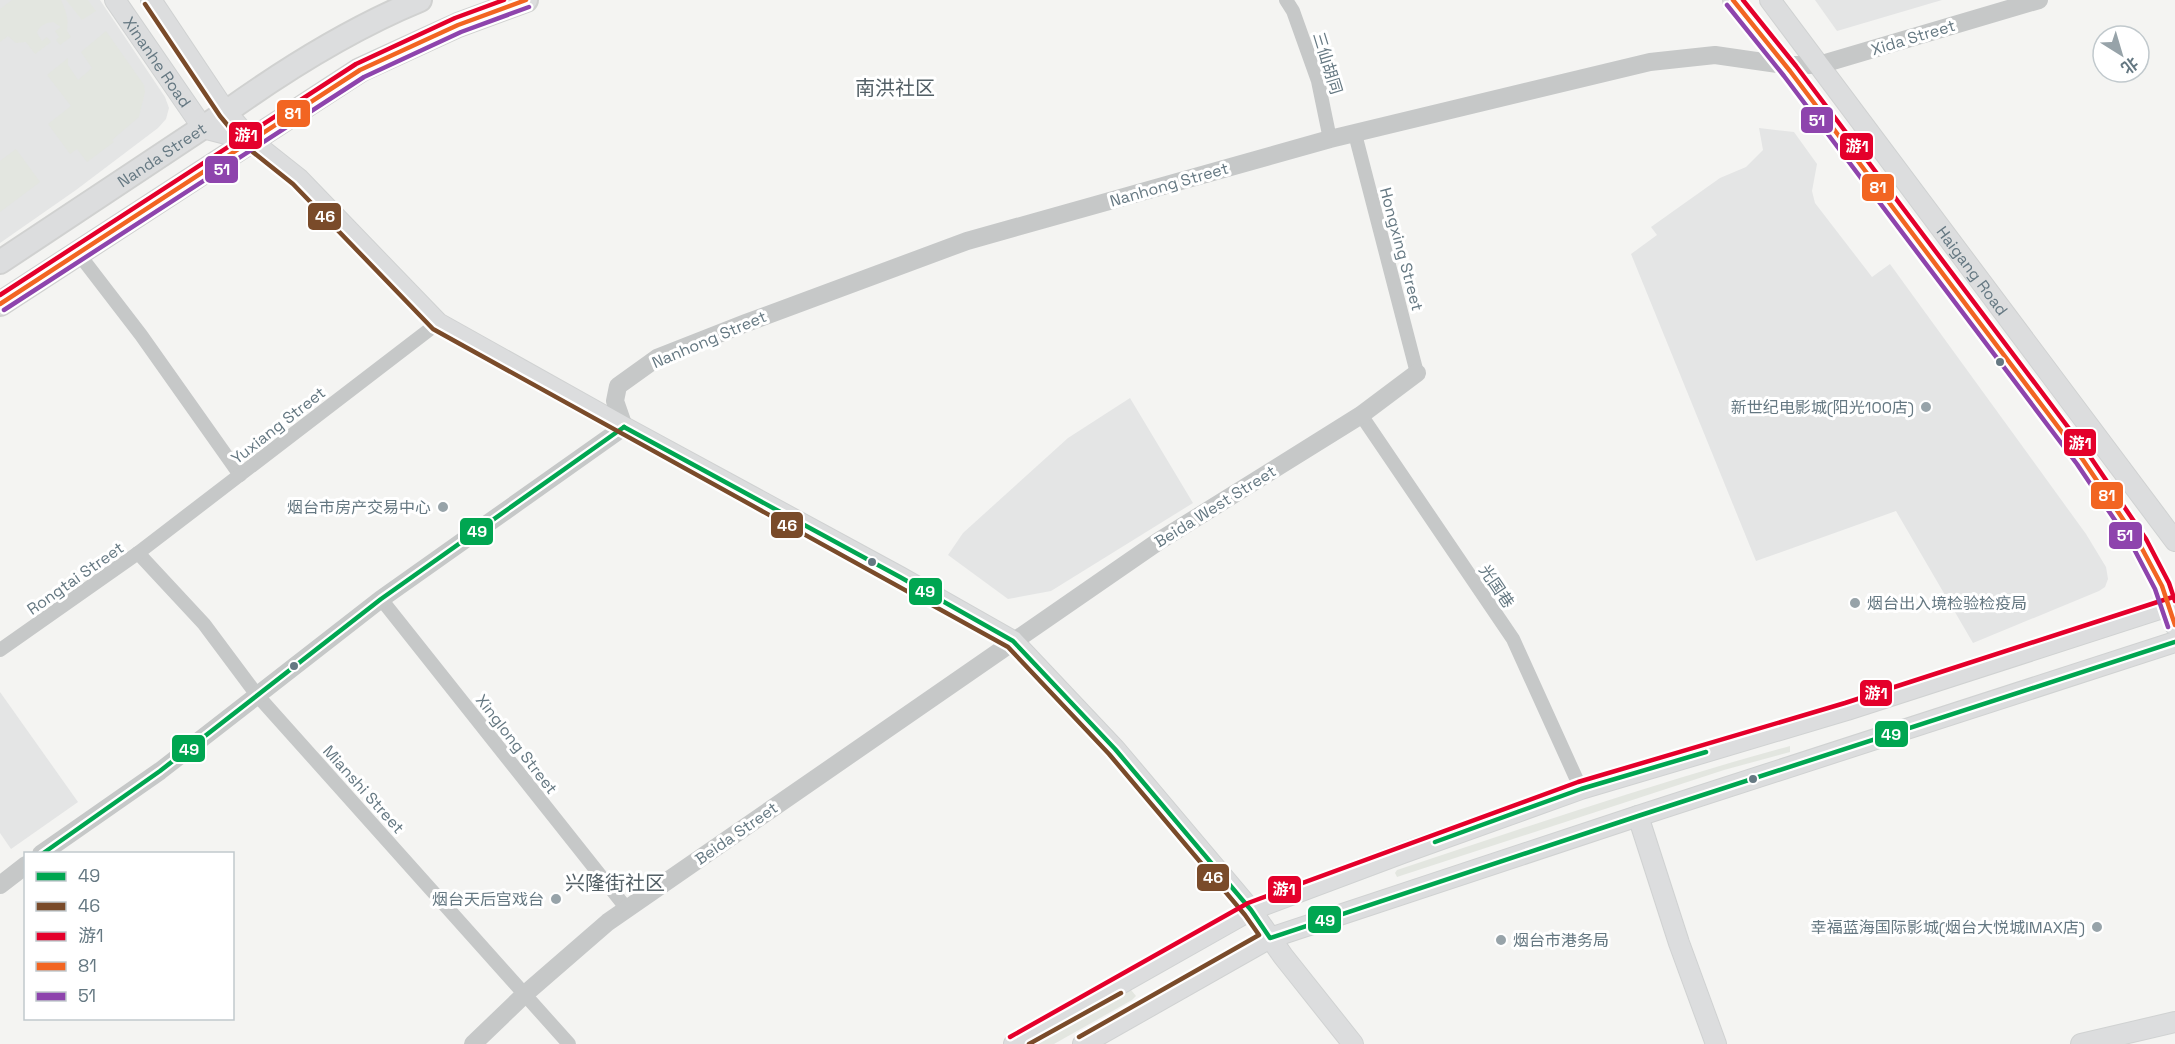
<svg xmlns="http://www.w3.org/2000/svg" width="2175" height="1044" font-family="'Space Grotesk','Noto Sans SC',sans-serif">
	<rect width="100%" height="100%" fill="#f4f4f2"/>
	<g fill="#e4e5e5">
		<polygon points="0,0 100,0 165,97 169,108 166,119 158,128 76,190 0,243"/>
		<polygon points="1815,0 1942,0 1837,31"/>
		<polygon points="1759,128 1794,132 1817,164 1812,191 1815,203 1872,277 1890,264 2086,534 2106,567 2108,579 2105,587 2099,591 1973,643 1896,511 1756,561 1631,254 1657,235 1651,227 1720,178 1746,167 1763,150"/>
		<polygon points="1130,398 1193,503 1051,591 1008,599 948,555 963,533 1068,438"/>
		<polygon points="0,692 78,802 11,849 0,833"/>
	</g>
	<g fill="#e3e6e0">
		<path d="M12,0h49c5,11 8,19 6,31l4,6 -11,8 -4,-5 3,-3 -4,-6 6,-4 -8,-5c-7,1 -14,3 -16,11l5,8 5,-4 4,5 -16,12 -9,-12 -10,1 -8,-7 -8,6v-33z"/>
		<polygon points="66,0 88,0 96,11 82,20"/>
		<polygon points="106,31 144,85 145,92 139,117 112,140 114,142 87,162 77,149 70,154 48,124 71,106 47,75 68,58 68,65 78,80 92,68 81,52"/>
		<polygon points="16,149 40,182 0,212 0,161"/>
		<path d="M1790,746v6l-66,18 -321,105 -6,2 -2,-4 2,-3c130,-43 260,-88 393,-124z"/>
		<polygon points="1131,990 1136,996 1132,1000 1054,1044 1036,1044"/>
	</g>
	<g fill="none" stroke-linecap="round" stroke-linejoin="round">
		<defs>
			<g id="secondary">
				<path id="s1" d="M115,0l88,128 47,12"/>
				<polyline points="151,0 226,112 250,140 298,178 438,323 624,427 900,577 1013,641 1115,749 1251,910 1283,956 1353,1044"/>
				<polyline points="1733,0 1790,71 2083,460 2139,543 2162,586 2175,625"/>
				<path id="s2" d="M1770,0l405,541"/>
				<polyline points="1638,816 1679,943 1716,1044"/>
				<polyline points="1014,1044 1251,910 1403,853 1581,789 1847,710 2175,604"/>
				<polyline points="1083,1044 1270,938 1638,816 2175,642"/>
				<polyline points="2081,1044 2175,1022"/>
			</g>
			<g id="primary">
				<path id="s3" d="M0,262l226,-150c60,-43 126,-84 194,-112"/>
				<polyline points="0,304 360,70 458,25 526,0"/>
			</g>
		</defs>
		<use href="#secondary" stroke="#d0d2d2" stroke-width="22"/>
		<use href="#primary" stroke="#d0d1d0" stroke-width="26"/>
		<g stroke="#c6c8c8" stroke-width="14">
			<polyline points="1286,0 1293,11 1318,81 1330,139"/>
			<polyline points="1355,134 1417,373"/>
			<polyline points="78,253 141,335 240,475"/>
			<polyline points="1361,415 1513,639 1581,789"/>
			<polyline points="138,553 204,624 257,695 569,1044"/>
			<polyline points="381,599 627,909"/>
			<polyline points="0,650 138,553 438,323"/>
		</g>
		<g stroke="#c6c8c8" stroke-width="18">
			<polyline points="41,854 160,771 381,599 624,427 615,401 618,386 657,358 746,323 967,241 1330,139 1650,62 1715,55 1785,65 1819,65 2039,0"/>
			<polyline points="0,885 26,865"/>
			<polyline points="473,1044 525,994 608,922 1159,541 1361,415 1417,373"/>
		</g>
		<use href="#secondary" stroke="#dcddde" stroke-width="20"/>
		<use href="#primary" stroke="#dcddde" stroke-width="22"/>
		<defs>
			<g id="bus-1">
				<polyline points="624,427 900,577 1013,641 1115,749 1251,910 1270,938 1638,816 2175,642"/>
				<polyline points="1435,842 1581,789 1706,752"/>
				<polyline points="42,854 160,771 381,599 624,427"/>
			</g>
			<g id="bus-2">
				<polyline points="145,4 220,116 244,145 293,184 433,329 1008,647 1109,754 1245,915 1259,935 1079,1037"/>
				<polyline points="1029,1044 1121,993"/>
			</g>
			<g id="bus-3">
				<polyline points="1743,0 1796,66 2089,455 2146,539 2169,583 2175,601"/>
				<polyline points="0,295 356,64 455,18 504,0"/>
				<polyline points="1010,1037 1248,903 1578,782 1845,703 2173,597"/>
			</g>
			<g id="bus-4">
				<polyline points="1733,0 1790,71 2083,460 2139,543 2162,586 2175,625"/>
				<polyline points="0,304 360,70 458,25 526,0"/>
			</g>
			<g id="bus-5">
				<polyline points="1727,5 1784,76 2077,464 2133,547 2155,589 2168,627"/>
				<polyline points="4,310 364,77 461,32 529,7"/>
			</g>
		</defs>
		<use href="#bus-1" stroke="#fff" stroke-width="9"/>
		<use href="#bus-2" stroke="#fff" stroke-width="9"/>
		<use href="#bus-3" stroke="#fff" stroke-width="9"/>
		<use href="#bus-4" stroke="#fff" stroke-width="9"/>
		<use href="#bus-5" stroke="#fff" stroke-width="9"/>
		<use href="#bus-1" stroke="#00a651" stroke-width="4.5"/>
		<use href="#bus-2" stroke="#7a4b2a" stroke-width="4.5"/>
		<use href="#bus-3" stroke="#e4002b" stroke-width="4.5"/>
		<use href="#bus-4" stroke="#f26522" stroke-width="4.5"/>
		<use href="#bus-5" stroke="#8e44ad" stroke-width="4.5"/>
	</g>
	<g fill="#657882" stroke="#fff" stroke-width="2">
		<circle cx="2000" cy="362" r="5"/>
		<circle cx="872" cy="562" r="5"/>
		<circle cx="294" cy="666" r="5"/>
		<circle cx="1753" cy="779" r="5"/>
	</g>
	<g fill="#97a3a9" stroke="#fff" stroke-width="2">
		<circle cx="1926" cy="407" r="6"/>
		<circle cx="443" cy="507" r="6"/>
		<circle cx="1855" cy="603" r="6"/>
		<circle cx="556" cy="899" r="6"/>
		<circle cx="2097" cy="927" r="6"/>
		<circle cx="1501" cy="940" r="6"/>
	</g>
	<g text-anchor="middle" stroke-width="6" stroke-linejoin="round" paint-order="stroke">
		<g font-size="16" fill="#657882" stroke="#fff">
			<text transform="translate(1913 37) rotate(-17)" y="6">Xida Street</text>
			<text dy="6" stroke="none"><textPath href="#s1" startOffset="75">Xinanhe Road</textPath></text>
			<text transform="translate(1328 63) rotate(73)" y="6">三仙胡同</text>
			<text dy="6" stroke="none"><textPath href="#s3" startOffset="194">Nanda Street</textPath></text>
			<text transform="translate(1169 184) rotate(-16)" y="6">Nanhong Street</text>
			<text transform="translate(1402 249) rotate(75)" y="6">Hongxing Street</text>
			<text dy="6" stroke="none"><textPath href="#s2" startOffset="338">Haigang Road</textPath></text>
			<text transform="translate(709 339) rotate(-23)" y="6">Nanhong Street</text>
			<text transform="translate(278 425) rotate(-38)" y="6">Yuxiang Street</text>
			<text transform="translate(1215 506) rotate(-32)" y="6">Beida West Street</text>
			<text transform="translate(75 578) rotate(-35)" y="6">Rongtai Street</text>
			<text transform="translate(1497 586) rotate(56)" y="6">光国巷</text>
			<text transform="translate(517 744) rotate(52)" y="6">Xinglong Street</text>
			<text transform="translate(364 789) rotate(48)" y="6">Mianshi Street</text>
			<text transform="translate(736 833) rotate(-35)" y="6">Beida Street</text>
		</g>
		<g font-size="16" fill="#657882" stroke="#fff" text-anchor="end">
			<text x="1914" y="413">新世纪电影城(阳光100店)</text>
			<text x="431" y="513">烟台市房产交易中心</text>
			<text x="1867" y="609" text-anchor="start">烟台出入境检验检疫局</text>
			<text x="544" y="905">烟台天后宫戏台</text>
			<text x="2085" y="933">幸福蓝海国际影城(烟台大悦城IMAX店)</text>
			<text x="1513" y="946" text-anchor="start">烟台市港务局</text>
		</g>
		<g font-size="20" fill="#536067" stroke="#fff">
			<text x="895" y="95">南洪社区</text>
			<text x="615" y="890">兴隆街社区</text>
		</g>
	</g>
	<g stroke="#fff" stroke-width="2">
		<rect x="276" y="99" width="35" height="29" rx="6" fill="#f26522"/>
		<rect x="1800" y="106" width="34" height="28" rx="6" fill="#8e44ad"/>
		<rect x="228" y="121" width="35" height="29" rx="6" fill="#e4002b"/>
		<rect x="1839" y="132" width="35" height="29" rx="6" fill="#e4002b"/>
		<rect x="204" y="155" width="35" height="29" rx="6" fill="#8e44ad"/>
		<rect x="1861" y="173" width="34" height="29" rx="6" fill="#f26522"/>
		<rect x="307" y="202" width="35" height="29" rx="6" fill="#7a4b2a"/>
		<rect x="2063" y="428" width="34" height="29" rx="6" fill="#e4002b"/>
		<rect x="2090" y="481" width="34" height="29" rx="6" fill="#f26522"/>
		<rect x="770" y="511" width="34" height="28" rx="6" fill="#7a4b2a"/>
		<rect x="459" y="517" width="35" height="29" rx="6" fill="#00a651"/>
		<rect x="2108" y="521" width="35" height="29" rx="6" fill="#8e44ad"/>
		<rect x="908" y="577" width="35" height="29" rx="6" fill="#00a651"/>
		<rect x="1859" y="679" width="34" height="28" rx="6" fill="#e4002b"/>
		<rect x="1874" y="720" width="35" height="28" rx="6" fill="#00a651"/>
		<rect x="171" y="734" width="35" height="29" rx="6" fill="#00a651"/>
		<rect x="1196" y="863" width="34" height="29" rx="6" fill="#7a4b2a"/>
		<rect x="1267" y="875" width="35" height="29" rx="6" fill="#e4002b"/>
		<rect x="1307" y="905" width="35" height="29" rx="6" fill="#00a651"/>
	</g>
	<g font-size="16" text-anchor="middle" font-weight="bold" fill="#fff">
		<text x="293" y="119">81</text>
		<text x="1817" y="126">51</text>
		<text x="246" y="141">游1</text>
		<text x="1857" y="152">游1</text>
		<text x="222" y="175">51</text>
		<text x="1878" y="193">81</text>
		<text x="325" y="222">46</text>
		<text x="2080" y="449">游1</text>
		<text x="2107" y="501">81</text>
		<text x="787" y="531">46</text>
		<text x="477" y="537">49</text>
		<text x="2125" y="541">51</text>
		<text x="925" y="597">49</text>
		<text x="1876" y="699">游1</text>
		<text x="1891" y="740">49</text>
		<text x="189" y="755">49</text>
		<text x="1213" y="883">46</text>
		<text x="1284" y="895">游1</text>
		<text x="1325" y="926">49</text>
	</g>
	<rect x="24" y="852" width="210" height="168" fill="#ffffff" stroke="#c1c9cd" stroke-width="1.5"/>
	<rect x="36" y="872" width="30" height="9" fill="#00a651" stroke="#c1c9cd" stroke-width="1.5"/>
	<text x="78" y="882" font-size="18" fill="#657882">49</text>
	<rect x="36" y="902" width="30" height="9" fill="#7a4b2a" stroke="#c1c9cd" stroke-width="1.5"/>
	<text x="78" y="912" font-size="18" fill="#657882">46</text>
	<rect x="36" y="932" width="30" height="9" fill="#e4002b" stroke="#c1c9cd" stroke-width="1.5"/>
	<text x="78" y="942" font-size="18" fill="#657882">游1</text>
	<rect x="36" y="962" width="30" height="9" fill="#f26522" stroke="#c1c9cd" stroke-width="1.5"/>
	<text x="78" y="972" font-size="18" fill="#657882">81</text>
	<rect x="36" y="992" width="30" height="9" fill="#8e44ad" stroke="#c1c9cd" stroke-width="1.5"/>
	<text x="78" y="1002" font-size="18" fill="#657882">51</text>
	<g transform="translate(2121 54) rotate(143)"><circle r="28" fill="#ffffff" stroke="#c1c9cd" stroke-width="1.5"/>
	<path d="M0-4.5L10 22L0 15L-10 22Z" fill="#97a3a9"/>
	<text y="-9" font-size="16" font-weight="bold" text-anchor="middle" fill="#657882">北</text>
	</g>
</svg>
